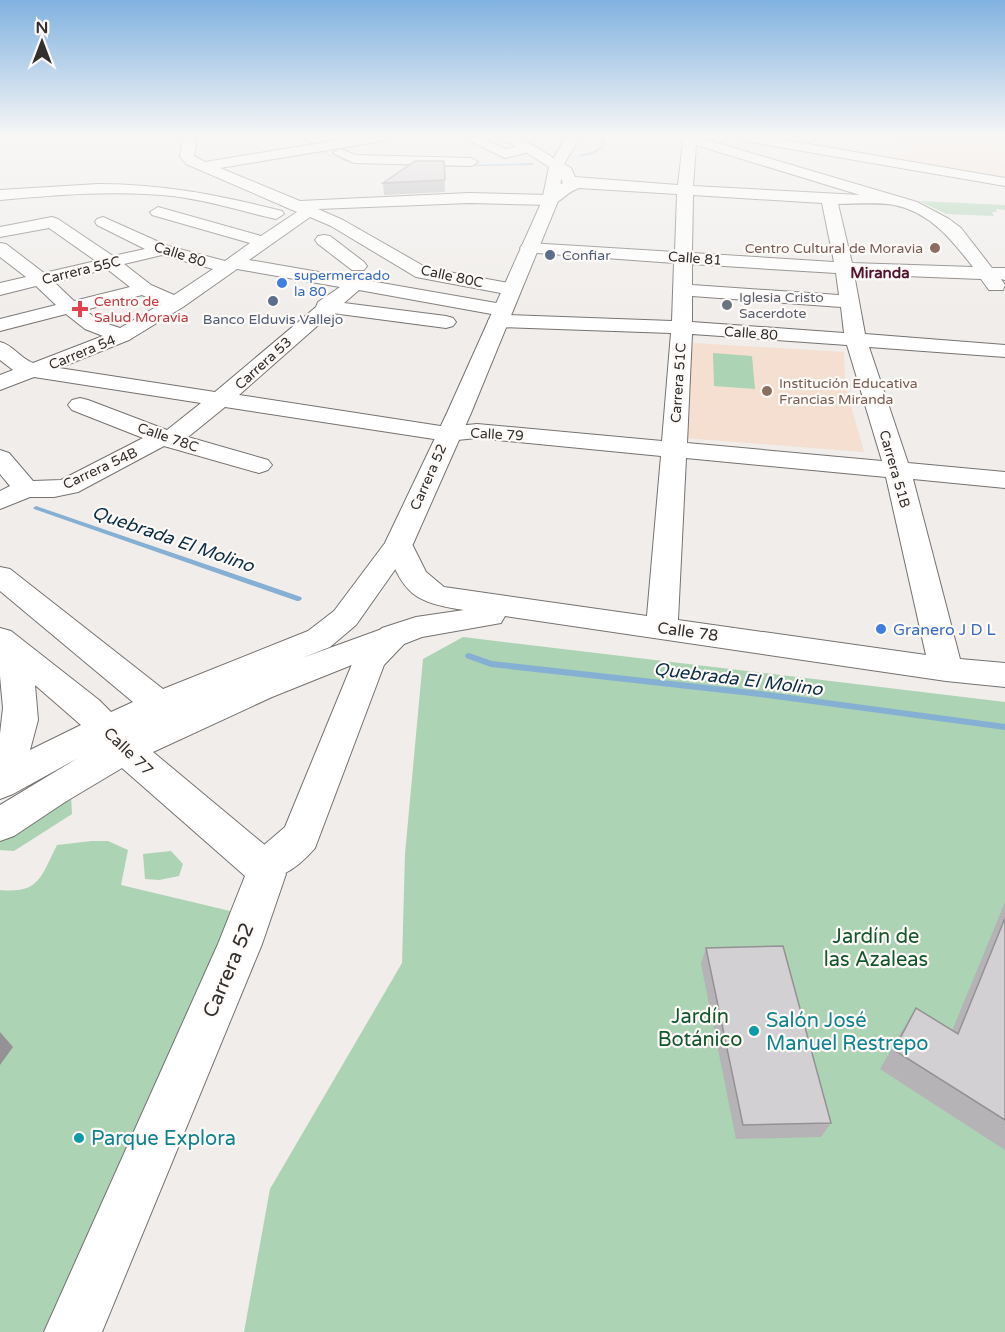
<svg xmlns="http://www.w3.org/2000/svg" width="1005" height="1332" font-family="'Varela Round',sans-serif">
	<rect width="100%" height="100%" fill="#f0edea"/>
	<g fill="#f5dfd1">
		<polygon points="892,137 1005,137 1005,177 904,160"/>
		<polygon points="694,343 844,352 845,384 864,452 684,438 689,362"/>
	</g>
	<g fill="#acd3b3">
		<polygon points="919,201 1005,205 1005,210 996,209 997,212 992,212 994,216 946,214"/>
		<polygon points="713,353 752,356 755,389 714,386"/>
		<polygon points="463,637 1005,702 1005,1332 244,1332 270,1189 402,963 405,854 423,659"/>
		<polygon points="71,796 72,814 14,851 0,850 0,840"/>
		<path d="M92,841h16l20,9 -7,35 130,31 -176,416h-75v-442c40,4 41,-14 57,-45z"/>
		<polygon points="171,851 183,864 179,876 159,880 145,879 143,854"/>
	</g>
	<g fill="none" stroke-linecap="round" stroke-linejoin="round">
		<g fill="#86b0d3" fill-rule="evenodd">
			<path d="M301,137c10,2 19,13 29,18 10,5 22,5 33,8l-2,1c-24,-3 -42,-11 -60,-27z"/>
			<polygon points="600,137 603,137 605,141 603,148 594,154 579,157 579,155 592,152 601,147 601,141"/>
			<polygon points="378,162 418,164 420,165 418,166 379,164"/>
			<polygon points="533,163 534,165 436,167 434,166"/>
			<polygon points="36,506 301,597 302,599 299,601 297,601 34,509 33,508"/>
			<polygon points="469,653 492,661 760,691 1005,724 1005,730 760,697 491,667 466,658 465,656 466,654"/>
		</g>
		<defs>
			<g id="minor">
				<path d="M183,137h14l-3,19 11,6 152,-25h32l-6,4 -163,27 80,33 169,-8 78,2 9,-9 7,-3 -4,-10 -10,-7 17,-29h14l-16,27 7,4 4,9 103,8 5,-43 -7,-5h21l220,65 32,17 12,9 31,40h13v12l-4,-1 4,6 -2,5h-14l-8,-11 -127,-5 11,60 140,11v12l-136,-10 39,116 97,9v16l-92,-9 47,180 45,4v24l-59,-6 -441,-65 -4,7 -79,14 -18,7 -20,21 -69,183c-19,22 -42,38 -71,27l-6,-12 6,-12 20,-6 21,-18 72,-175 25,-24 34,-11 48,-7c-52,-8 -61,-17 -79,-66l4,-6 10,-3 10,3 17,34 18,15 203,29 14,-160 -184,-18 -30,3 -222,-34 -37,30 80,23 4,5 -4,5 -9,3 -95,-27 -86,46 -24,5h-24l-30,12v-18l10,-5 -10,-12v-24l9,3 24,28 28,-1 82,-42 -71,-28 -4,-5 4,-5 8,-2 8,2 79,30 34,-27 -167,-26 -34,13v-15l13,-5 -13,-10v-18c13,3 20,16 33,21l70,-27 -18,-7 -19,-15 -66,17v-12l56,-14 -20,-19 -36,9v-12l26,-6 -26,-20v-14l6,1 38,29 52,-12 -47,-33 -49,9v-10l52,-10 6,2 55,37 32,-7 -48,-24 -2,-3 2,-3 6,-2 65,29 57,15 25,-18 -98,-28 -2,-3 8,-5 103,29 36,-24 -111,-48 -6,-8zM696,145l164,50 -167,-9zM579,188l98,6 -2,58 -146,-9 -6,1 -3,4 3,4 151,11 -2,58 -167,-6 7,-5 -3,-4 -7,-2 -253,-44 61,-43 21,9 85,51 96,18 7,-2 2,-4 -2,-4 -92,-17 -84,-48 -25,-11 151,-6 81,2c12,-3 15,-12 29,-17zM693,195l129,8 12,59 -142,-9zM838,204c18,0 38,-2 56,1 36,7 58,35 79,62l-121,-4zM162,255l51,14 -39,26 -23,-10 -27,-21zM692,264l144,9 3,22 -147,-10zM107,269l23,18 -56,14 -20,-19zM237,269l103,18 -22,15 -2,5 -101,85 -156,-24 70,-28 54,-33zM359,290l138,25 -6,2 -3,4 3,4 7,2 173,6 -9,108 -185,-17 -30,3 -208,-32 93,-82 114,15 7,-2 3,-4 -3,-4 -7,-2 -102,-13zM142,295l19,9 -41,24 -21,-7 -14,-11zM692,296l149,11 3,26 -152,-11zM692,334l155,11 35,116 -195,-18zM686,458l200,19 40,178 -248,-35z"/>
				<polygon points="462,137 479,137 506,149 529,144 536,148 534,151 505,158"/>
				<polygon points="738,137 768,137 1005,178 1005,186 744,141"/>
				<polygon points="340,149 356,155 471,158 478,162 471,166 354,163 333,153"/>
				<path d="M98,184c65,0 121,11 184,27l2,3 -8,5c-35,-8 -69,-19 -104,-23 -57,-6 -115,-1 -172,4v-10z"/>
				<polygon points="324,235 330,236 364,262 367,266 364,270 352,270 318,244 315,240 318,236"/>
			</g>
			<path id="major" d="M497,137c28,0 41,11 64,26l2,3 -5,35 -87,212 -58,131 -57,81 -26,22 -28,11 91,-33 11,3 5,8 -5,8 -132,53 -119,55 119,99 14,23 -24,70 -160,388h-58l174,-388 27,-68 -123,-108 -57,34 -51,34 -14,5v-36l78,-47 -65,36 -13,5v-65l3,-26 -3,-32v-48l11,3 88,69 12,12 22,-10 -133,-111v-24l10,2 153,120 145,-58 26,-20 51,-68 62,-130 95,-212 7,-34 -25,-16zM35,685l46,40 -51,25 8,-30z"/>
		</defs>
		<use href="#minor" stroke="#757270" stroke-width="2"/>
		<use href="#major" stroke="#757270" stroke-width="2"/>
		<use href="#minor" fill="#fff" fill-rule="evenodd"/>
		<use href="#major" fill="#fff" fill-rule="evenodd"/>
	</g>
	<g fill="#b5b3b5">
		<polygon points="444,161 445,192 384,195 383,183"/>
		<polygon points="1005,902 1005,1150 880,1069 903,1029 916,1008 952,1031"/>
		<polygon points="706,948 831,1123 821,1137 736,1139 701,964"/>
	</g>
	<polygon fill="#949294" points="0,1032 13,1047 0,1065"/>
	<g fill="#d3d0d3" stroke="#949294" stroke-width="1.5">
		<polygon points="415,161 444,161 445,180 383,183"/>
		<polygon points="1005,918 1005,1120 894,1050 916,1008 958,1034"/>
		<polygon points="783,946 831,1123 743,1125 706,948"/>
	</g>
	<linearGradient id="sky" x2="0" y2="1"><stop stop-color="#81b2e0"/><stop offset="0.42" stop-color="#f8f7f6"/><stop offset="1" stop-color="#f8f7f6" stop-opacity="0"/></linearGradient>
	<rect width="1005" height="324" fill="url(#sky)"/>
	<g fill="#8d6e63" stroke="#fefaf8" stroke-width="2">
		<circle cx="935" cy="248" r="6"/>
		<circle cx="767" cy="391" r="6"/>
	</g>
	<g fill="#5c6f8a" stroke="#fefaf8" stroke-width="2">
		<circle cx="550" cy="255" r="6"/>
		<circle cx="273" cy="301" r="6"/>
	</g>
	<g fill="#3f7fe0" stroke="#fefaf8" stroke-width="2">
		<circle cx="282" cy="283" r="6"/>
		<circle cx="881" cy="629" r="6"/>
	</g>
	<circle fill="#6b7280" stroke="#fefaf8" stroke-width="2" cx="727" cy="305" r="6"/>
	<path fill="#e0444e" stroke="#fefaf8" stroke-width="2" d="M77 300h6v6h6v6h-6v6h-6v-6h-6v-6h6z"/>
	<g fill="#0f9aa8" stroke="#fefaf8" stroke-width="2">
		<circle cx="754" cy="1031" r="6"/>
		<circle cx="79" cy="1138" r="6"/>
	</g>
	<g text-anchor="middle" stroke-width="4.5" stroke-linejoin="round" paint-order="stroke">
		<g font-size="14" fill="#785e54" stroke="#fefaf8" text-anchor="end">
			<text x="923" y="253">Centro Cultural de Moravia</text>
			<text x="779" y="388" text-anchor="start">Institución Educativa<tspan x="779" dy="16">Francias Miranda</tspan></text>
		</g>
		<g font-size="14" fill="#31302f" stroke="#fefaf8">
			<text transform="translate(180 254) rotate(18)" y="5">Calle 80</text>
			<text transform="translate(695 258) rotate(4)" y="5">Calle 81</text>
			<text transform="translate(81 270) rotate(-14)" y="5">Carrera 55C</text>
			<text transform="translate(452 276) rotate(12)" y="5">Calle 80C</text>
			<text transform="translate(751 333) rotate(4)" y="5">Calle 80</text>
			<text transform="translate(82 352) rotate(-22)" y="5">Carrera 54</text>
			<text transform="translate(263 363) rotate(-42)" y="5">Carrera 53</text>
			<text transform="translate(678 383) rotate(-86)" y="5">Carrera 51C</text>
			<text transform="translate(497 434) rotate(3)" y="5">Calle 79</text>
			<text transform="translate(168 437) rotate(19)" y="5">Calle 78C</text>
			<text transform="translate(100 468) rotate(-25)" y="5">Carrera 54B</text>
			<text transform="translate(895 469) rotate(74)" y="5">Carrera 51B</text>
			<text transform="translate(428 477) rotate(-66)" y="5">Carrera 52</text>
		</g>
		<g font-size="14" fill="#4e5e75" stroke="#fefaf8" text-anchor="start">
			<text x="562" y="260">Confiar</text>
			<text x="273" y="324" text-anchor="middle">Banco Elduvis Vallejo</text>
		</g>
		<g font-size="14" fill="#366cbe" stroke="#fefaf8" text-anchor="start">
			<text x="294" y="280">supermercado<tspan x="294" dy="16">la 80</tspan></text>
		</g>
		<g font-size="14" fill="#5b616d" stroke="#fefaf8" text-anchor="start">
			<text x="739" y="302">Iglesia Cristo<tspan x="739" dy="16">Sacerdote</tspan></text>
		</g>
		<g font-size="14" fill="#be3a42" stroke="#fefaf8" text-anchor="start">
			<text x="94" y="306">Centro de<tspan x="94" dy="16">Salud Moravia</tspan></text>
		</g>
		<g font-size="15" font-weight="bold" fill="#53112d" stroke="#fefaf8">
			<text x="880" y="278">Miranda</text>
		</g>
		<g font-size="16" fill="#366cbe" stroke="#fefaf8" text-anchor="start">
			<text x="893" y="635">Granero J D L</text>
		</g>
		<g font-size="16" fill="#31302f" stroke="#fefaf8">
			<text transform="translate(688 631) rotate(8)" y="6">Calle 78</text>
			<text transform="translate(129 751) rotate(44)" y="6">Calle 77</text>
		</g>
		<g font-size="18" font-style="italic" fill="#0b2e46" stroke="#fefaf8">
			<text transform="translate(173 539) rotate(19)" y="6">Quebrada El Molino</text>
			<text transform="translate(738 679) rotate(7)" y="6">Quebrada El Molino</text>
		</g>
		<g font-size="20" fill="#12562a" stroke="#fefaf8">
			<text x="876" y="943">Jardín de<tspan x="876" dy="23">las Azaleas</tspan></text>
			<text x="700" y="1023">Jardín<tspan x="700" dy="23">Botánico</tspan></text>
		</g>
		<g font-size="20" fill="#31302f" stroke="#fefaf8">
			<text transform="translate(228 970) rotate(-67)" y="7">Carrera 52</text>
		</g>
		<g font-size="20" fill="#0d838f" stroke="#fefaf8" text-anchor="start">
			<text x="766" y="1027">Salón José<tspan x="766" dy="23">Manuel Restrepo</tspan></text>
			<text x="91" y="1145">Parque Explora</text>
		</g>
	</g>
	<g transform="translate(42 42)" stroke="#fefaf8" stroke-width="4.5" paint-order="stroke">
	<path d="M0-4.5L10 22L0 15L-10 22Z" fill="#31302f"/>
	<text y="-9" font-size="16" font-weight="bold" text-anchor="middle" fill="#31302f">N</text>
	</g>
</svg>
